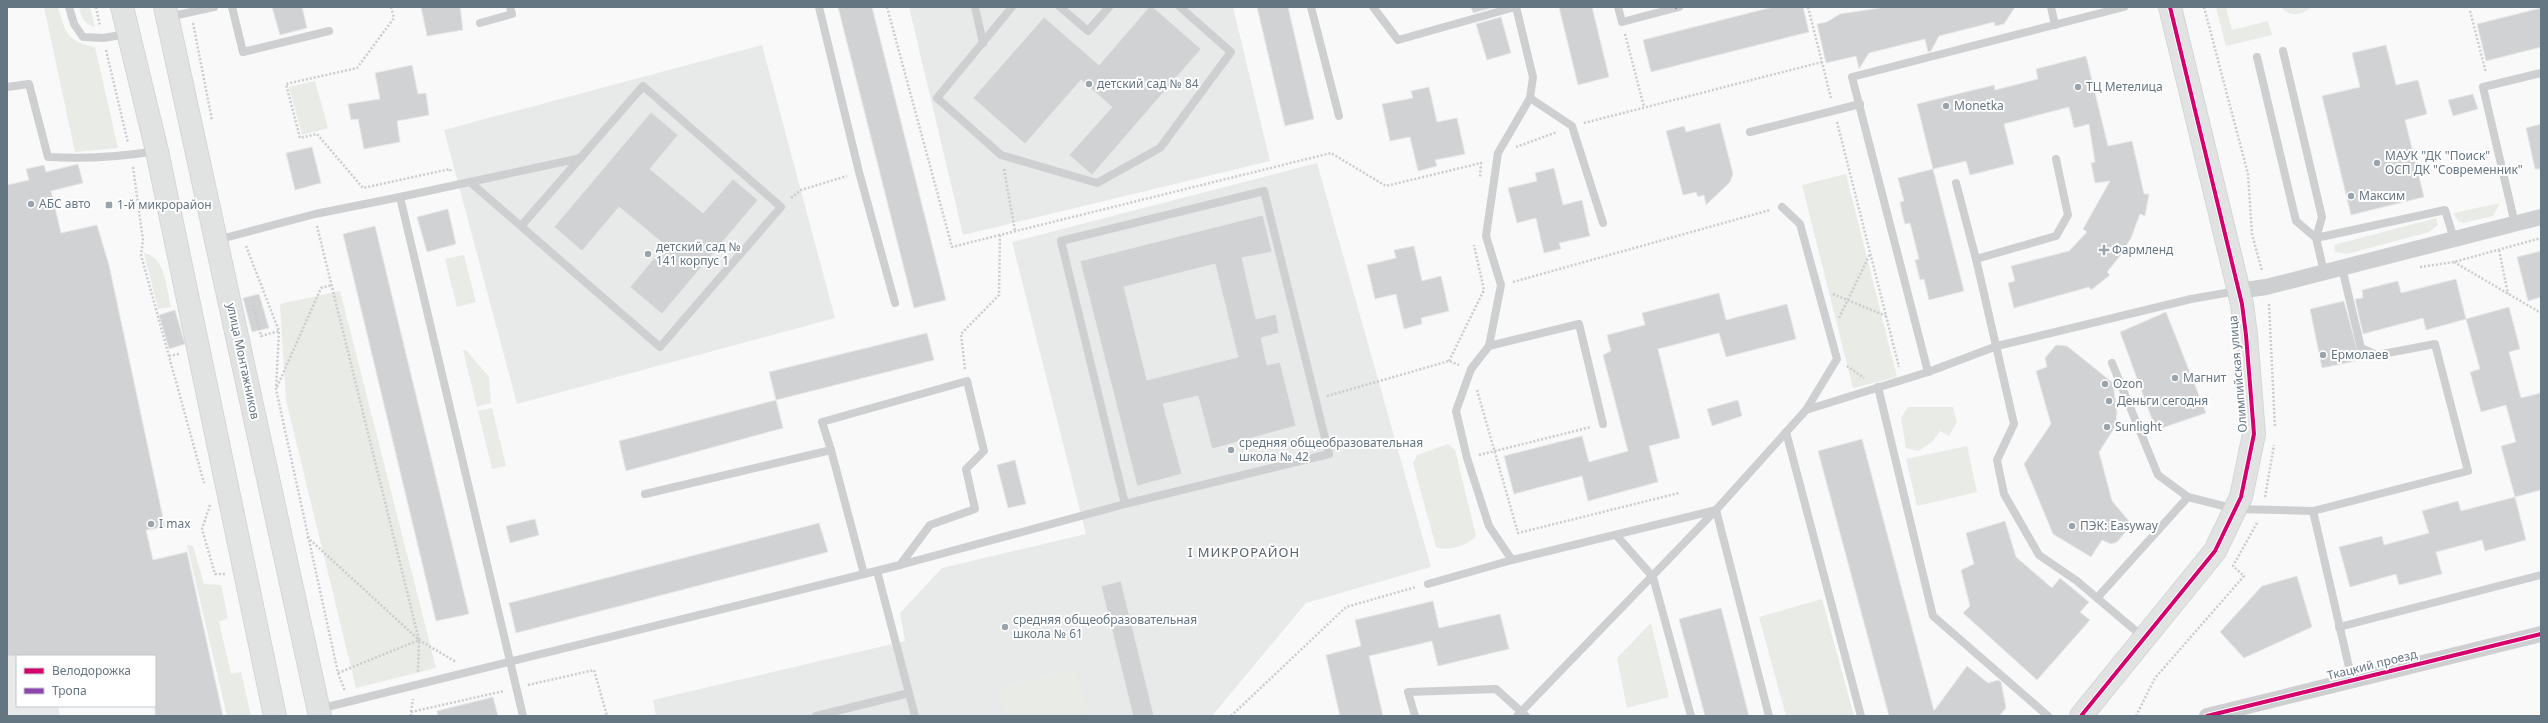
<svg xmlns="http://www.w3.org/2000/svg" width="2548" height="723" font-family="'Noto Sans',sans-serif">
	<rect width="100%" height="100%" fill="#f9f9f9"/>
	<g fill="#e8e9e9">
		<polygon points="909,7 1233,7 1270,161 963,235"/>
		<polygon points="762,45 835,318 517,404 444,130"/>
		<polygon points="1317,163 1431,567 1306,603 1212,716 656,716 653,700 905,641 900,613 942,568 1086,534 1012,242"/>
		<polygon points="7,520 17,656 17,706 58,706 60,716 7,716"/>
	</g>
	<g fill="#e8ebe6">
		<path d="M44,7h14c7,25 9,35 37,40l23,101 -43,4z"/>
		<path d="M79,7h11l5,20c-11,-3 -13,-9 -16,-20z"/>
		<polygon points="2216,7 2226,7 2232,30 2268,21 2272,35 2226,46"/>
		<path d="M2281,7h30c-9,9 -22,10 -30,0z"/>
		<polygon points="315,81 328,128 302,135 289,87"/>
		<polygon points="1846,174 1897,377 1853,388 1802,185"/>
		<polygon points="2500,203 2493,216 2463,223 2458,221 2453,213"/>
		<polygon points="2436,218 2438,225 2429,232 2347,254 2335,252 2334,245"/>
		<path d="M144,253c22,4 22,35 27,54l-13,2z"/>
		<polygon points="464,255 476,302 457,307 445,259"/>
		<polygon points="340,291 436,668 356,688 286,400 280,304"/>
		<polygon points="463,350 466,350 489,377 491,403 477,407"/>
		<polygon points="1908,407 1953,407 1957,422 1949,436 1940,431 1932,442 1918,451 1906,448 1901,418"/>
		<polygon points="492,408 506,466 492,469 478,411"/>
		<path d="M1448,444l7,6 21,86c-8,9 -28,16 -40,11l-23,-84 4,-8z"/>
		<polygon points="1967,446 1977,492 1917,506 1906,459"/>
		<polygon points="187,545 193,546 204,584 221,585 228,618 219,622 231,674 241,672 251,716 227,716"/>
		<polygon points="1822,599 1854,716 1786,716 1759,617"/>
		<polygon points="1651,623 1669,697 1627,708 1617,658"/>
		<polygon points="1068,669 1075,671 1079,677 1089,716 1006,716 1000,695 1005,685"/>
	</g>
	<g fill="#d0d2d3" stroke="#e8e8e8" fill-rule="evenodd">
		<polygon points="272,7 302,7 307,28 280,35"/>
		<polygon points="421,7 460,7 463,30 427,36"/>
		<polygon points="838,7 872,7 946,300 914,308"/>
		<polygon points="1149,7 1153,7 1201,49 1092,175 1069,155 1112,107 1081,80 1025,144 973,98 1044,17 1099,65"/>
		<polygon points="1257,7 1288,7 1314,119 1285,126"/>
		<polygon points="1471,7 1495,7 1473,13"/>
		<polygon points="1559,7 1592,7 1609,77 1578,85"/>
		<polygon points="1773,7 1803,7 1809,32 1651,72 1643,40"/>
		<polygon points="1886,7 2015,7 2004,24 1995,26 1994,22 1939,36 1931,51 1928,52 1925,39 1869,53 1859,69 1856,56 1826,63 1817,24 1827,22 1840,14"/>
		<polygon points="2541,8 2541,47 2486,61 2477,24"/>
		<polygon points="1501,17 1511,53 1487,60 1476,24"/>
		<polygon points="2386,45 2396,85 2418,80 2427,114 2405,120 2424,197 2351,215 2322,96 2360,87 2352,53"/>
		<polygon points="2086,56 2108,146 2132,141 2144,194 2149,194 2145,216 2140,214 2131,238 2120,256 2107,272 2110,275 2091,290 2089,287 2014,308 2008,283 2015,281 2011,266 2069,251 2087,232 2083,229 2110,181 2095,183 2091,163 2095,162 2089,124 2074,128 2069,107 2004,124 2014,164 1970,175 1966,161 1933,169 1917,104 1994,85 1995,90 2038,79 2036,69"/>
		<polygon points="412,65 418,94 426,93 429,115 397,121 400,142 364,149 358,119 351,120 348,104 380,99 375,73"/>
		<polygon points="1429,87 1437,122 1457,118 1465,154 1435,160 1437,166 1418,171 1410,137 1390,141 1382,104 1413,98 1411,91"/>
		<polygon points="2473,94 2478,109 2453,116 2448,100"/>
		<polygon points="651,112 678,135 650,169 703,213 733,179 758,200 662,314 630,287 665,245 619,207 582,251 554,227"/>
		<polygon points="1720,123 1733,174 1730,182 1706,205 1704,195 1698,197 1696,192 1683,195 1666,131 1684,126 1686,132"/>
		<polygon points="2541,124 2541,169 2535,169 2526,128"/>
		<polygon points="312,147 321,183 295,190 286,153"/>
		<polygon points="78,164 83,183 51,191 61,233 97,225 109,265 165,527 146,530 153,560 187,552 223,716 155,716 155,656 7,656 7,185 29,180 26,169 44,165 46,172"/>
		<polygon points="1554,168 1563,205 1582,200 1590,236 1559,243 1561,249 1544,253 1536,218 1517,223 1508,188 1537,181 1535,173"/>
		<polygon points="1933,169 1964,291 1929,300 1924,279 1920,280 1915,260 1919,259 1910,223 1905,224 1902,213 1900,202 1904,201 1898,178"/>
		<polygon points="448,209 456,244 427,252 417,217"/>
		<path d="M1263,215l9,37 -30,6 14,61 20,-5 3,19 -18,5 6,27 13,-3 16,64 -84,23 -14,-53 -35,8 19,70 -45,12 -57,-225zM1215,264l23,93 -91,23 -23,-93z"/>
		<polygon points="375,226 469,614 436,621 343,234"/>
		<polygon points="1414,246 1422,281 1441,276 1449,311 1421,318 1422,324 1404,329 1396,294 1375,299 1367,265 1396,258 1394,250"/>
		<polygon points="2541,251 2541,297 2528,301 2517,257"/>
		<polygon points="2456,279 2466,319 2426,330 2423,318 2363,334 2355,299 2363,298 2362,290 2398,281 2401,293"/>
		<polygon points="1719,293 1726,320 1787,304 1796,339 1726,357 1719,333 1658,349 1680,438 1649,446 1658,482 1588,501 1582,476 1514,494 1504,456 1582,436 1589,462 1628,451 1603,355 1611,351 1607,335 1645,325 1642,313"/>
		<polygon points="259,294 269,328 252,332 243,298"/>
		<polygon points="2344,301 2360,360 2322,368 2310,309"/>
		<polygon points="2509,307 2520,349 2509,352 2521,398 2541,393 2541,490 2515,497 2501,446 2516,442 2506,405 2481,412 2470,372 2480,369 2466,319"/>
		<polygon points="175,310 185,344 169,349 159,315"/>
		<polygon points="2166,312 2206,413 2156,430 2120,332"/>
		<polygon points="927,333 934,360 776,400 769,372"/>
		<polygon points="2056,345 2067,346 2113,383 2117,413 2115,427 2099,452 2112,501 2129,521 2128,529 2117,542 2111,544 2102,540 2091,557 2053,534 2024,464 2051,424 2036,371 2047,367 2045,358"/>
		<polygon points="776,400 783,428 626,471 619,441"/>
		<polygon points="1738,400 1742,416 1712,426 1707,409"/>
		<polygon points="1862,439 1934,711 1967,666 1988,683 1998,680 2001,682 2006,708 1999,716 1889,716 1818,451"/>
		<polygon points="1015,460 1026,504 1008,508 997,465"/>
		<polygon points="2515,497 2526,540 2485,551 2482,540 2436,552 2442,574 2399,585 2396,574 2350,587 2339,547 2382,536 2384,545 2429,533 2422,511 2458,501 2461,511"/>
		<polygon points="535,519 539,535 510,543 506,526"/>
		<polygon points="2005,521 2016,557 2052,588 2060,578 2089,602 2080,612 2090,620 2037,680 1963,613 1970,606 1961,570 1974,564 1966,533"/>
		<polygon points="819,523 828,552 516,633 509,603"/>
		<polygon points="2297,576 2312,627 2244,658 2220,632 2262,586"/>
		<polygon points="1121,581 1154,716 1133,716 1101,586"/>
		<polygon points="1433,601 1439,628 1500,614 1509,649 1438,666 1432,641 1369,656 1383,716 1340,716 1326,655 1361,646 1355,620"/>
		<polygon points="1721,608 1724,619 1749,716 1705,716 1679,619"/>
		<polygon points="493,697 498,716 438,716 437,711"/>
	</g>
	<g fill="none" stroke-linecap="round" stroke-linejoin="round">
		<defs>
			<g id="secondary">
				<polyline points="122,7 157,151 275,716"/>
				<polyline points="165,7 320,716"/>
				<polyline points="2081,716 2215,551 2241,497 2254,434 2246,335 2242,304 2170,7"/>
			</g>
		</defs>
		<use href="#secondary" stroke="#d5d6d7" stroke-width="24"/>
		<g stroke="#cbcccd" stroke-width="2.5" stroke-dasharray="2 2" stroke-linecap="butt">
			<polyline points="96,7 100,26"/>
			<polyline points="391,7 394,18 357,68 286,84 300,138 317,134 363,188 450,169 451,173"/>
			<polyline points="887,7 952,247 1000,235"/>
			<polyline points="1808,7 1831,98"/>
			<polyline points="2204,7 2248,174 2252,234 2262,271"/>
			<polyline points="2470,11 2486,73"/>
			<polyline points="193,23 212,120"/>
			<polyline points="1625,34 1644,107"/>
			<polyline points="106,50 128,143"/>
			<polyline points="1837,122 1899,367"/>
			<polyline points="1584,123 1822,62"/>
			<polyline points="1516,147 1557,132"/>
			<polyline points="133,167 143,240 141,255 204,483"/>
			<polyline points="1004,169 1015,231"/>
			<polyline points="791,198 801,190 847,176"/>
			<polyline points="317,226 419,640 418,672"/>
			<polyline points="246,246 279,331 276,389 338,673 345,691"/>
			<polyline points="2499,250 2508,294"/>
			<polyline points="2454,262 2541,313"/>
			<polyline points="2420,267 2454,262 2541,238"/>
			<polyline points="1513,282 1770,210"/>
			<polyline points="1833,294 1886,316"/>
			<polyline points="2269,304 2275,428"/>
			<polyline points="253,305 261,336 279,331"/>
			<polyline points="1839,318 1870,254"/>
			<polyline points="169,356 179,354"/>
			<polyline points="1449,361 1484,290 1474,245"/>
			<polyline points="1847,366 1864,378"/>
			<polyline points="965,369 961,334 999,295 1000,235 1331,153 1386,186 1481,163 1480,178"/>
			<polyline points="277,387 321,288 332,285"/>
			<polyline points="1477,390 1518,533 1679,493"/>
			<polyline points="1327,396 1449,361 1459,365"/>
			<polyline points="1479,455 1591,427"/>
			<polyline points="2265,497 2274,445"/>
			<polyline points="210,505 202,529 215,574 225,574"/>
			<polyline points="307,537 419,640 456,662"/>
			<polyline points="338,673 419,640"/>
			<polyline points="528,685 594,670 607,716"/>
			<polyline points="411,712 413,699"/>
			<polyline points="411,716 411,712 504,691"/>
			<polyline points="1231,716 1346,607 1416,587"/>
			<polyline points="2136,716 2155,678 2244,576 2233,566 2258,521"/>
		</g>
		<g stroke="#cecfd0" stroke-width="8">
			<polyline points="69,7 74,24 83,37 103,38 127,34"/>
			<polyline points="232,7 243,52 329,31"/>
			<polyline points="819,7 859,172 895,303"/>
			<polyline points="975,7 983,43"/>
			<polyline points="1012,7 937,98 1001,155 1097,183 1160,148 1231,52 1180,7"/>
			<polyline points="1060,7 1088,31 1109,7"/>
			<polyline points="1311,7 1339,116"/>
			<polyline points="1373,7 1398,40 1515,7"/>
			<polyline points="1516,7 1533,77 1530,98 1498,153 1486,236 1501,285 1489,346 1471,369 1456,411 1467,458 1489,526 1512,560 1716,510 1769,716"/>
			<polyline points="1618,7 1622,22 1679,7"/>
			<polyline points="2051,7 2055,25"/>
			<polyline points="168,17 214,7"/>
			<polyline points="480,23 512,14 510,7"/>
			<polyline points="2257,57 2296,221 2316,238 2322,217 2283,51"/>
			<path d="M7,87l22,-3 19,73c36,2 72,0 108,-6"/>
			<polyline points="1530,98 1572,126 1603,223"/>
			<polyline points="1750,132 1860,104"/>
			<polyline points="2056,159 2068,215 2056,236 1976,259 2014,424 1997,460 2004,494 2039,555 2077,581 2143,637"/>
			<polyline points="470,182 660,347 781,207 643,86 522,225"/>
			<polyline points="1956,183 1976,259"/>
			<polygon points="1264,191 1329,454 1125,504 1061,241"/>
			<polyline points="400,197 523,716"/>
			<polyline points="1782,207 1800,224 1837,359 1806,410"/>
			<polyline points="2515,224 2483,87 2541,73"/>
			<polyline points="217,240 315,214 400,197 581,158"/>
			<polyline points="2324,272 2316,238 2445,210 2454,239"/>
			<polyline points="1489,346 1579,324 1603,424"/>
			<polyline points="2112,363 2158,475 2188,497 2235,509 2313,511 2468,471 2435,344 2377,355 2361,348 2342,268"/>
			<polyline points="1928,372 1852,77 2124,7"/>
			<polyline points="1878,387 1933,616 2048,716"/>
			<polyline points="1786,432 1861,716"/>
			<polyline points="831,450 822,422 967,381 984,451 966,469 975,509 930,525 900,565 864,574"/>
			<polyline points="2313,511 2352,680"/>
			<polyline points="1616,535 1653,577 1691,716"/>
			<polyline points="900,565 1125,504"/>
			<polyline points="877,571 915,716"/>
			<polyline points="1428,584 1512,560"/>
			<polyline points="2097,598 2188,497"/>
			<polyline points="2339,627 2541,575"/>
			<polyline points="319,709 864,574 831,450 645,494"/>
			<polyline points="816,716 909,693"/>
			<polyline points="1415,716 1408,692 1496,689 1526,716"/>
			<polyline points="1517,716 1716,510 1806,410 1928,372 1997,346 2191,299 2237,291"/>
		</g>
		<g stroke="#cecfd0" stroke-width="16">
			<polyline points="2238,291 2266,287 2541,217"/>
			<polyline points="2207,716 2541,634"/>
		</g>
		<use href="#secondary" stroke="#e1e2e2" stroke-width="22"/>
		<polyline stroke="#8e44ad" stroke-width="3" stroke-dasharray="6 3" stroke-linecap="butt" points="1676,7 1677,8"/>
		<defs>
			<g id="cycleway">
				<polyline points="2081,716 2215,551 2241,497 2254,434 2246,335 2242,304 2170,7"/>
				<polyline points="2207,716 2541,634"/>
			</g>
		</defs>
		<use href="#cycleway" stroke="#fff" stroke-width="6"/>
		<use href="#cycleway" stroke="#d6006c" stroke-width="4"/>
	</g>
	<g fill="#99a4ac" stroke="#fff" stroke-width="1.5">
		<circle cx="1089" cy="84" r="4"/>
		<circle cx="2078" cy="87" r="4"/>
		<circle cx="1946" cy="106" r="4"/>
		<circle cx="2377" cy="163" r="4"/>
		<circle cx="2351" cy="196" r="4"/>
		<circle cx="31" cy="204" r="4"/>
		<rect x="105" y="201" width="8" height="8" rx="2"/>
		<path d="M2102 244h4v4h4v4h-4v4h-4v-4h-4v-4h4z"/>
		<circle cx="648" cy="254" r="4"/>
		<circle cx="2323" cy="355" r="4"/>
		<circle cx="2175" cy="378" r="4"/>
		<circle cx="2105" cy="384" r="4"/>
		<circle cx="2109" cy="401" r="4"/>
		<circle cx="2107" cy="427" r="4"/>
		<circle cx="1231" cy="450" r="4"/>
		<circle cx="151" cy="524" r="4"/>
		<circle cx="2072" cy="526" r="4"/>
		<circle cx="1005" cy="627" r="4"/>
	</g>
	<g text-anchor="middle" stroke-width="4" stroke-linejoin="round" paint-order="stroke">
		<g font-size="12" fill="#657683" stroke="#fff" text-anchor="start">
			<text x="1097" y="88">детский сад № 84</text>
			<text x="2086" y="91">ТЦ Метелица</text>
			<text x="1954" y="110">Monetka</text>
			<text x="2385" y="160">МАУК "ДК "Поиск"<tspan x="2385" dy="14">ОСП ДК "Современник"</tspan></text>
			<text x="2359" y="200">Максим</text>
			<text x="39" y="208">АБС авто</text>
			<text x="117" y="209">1-й микрорайон</text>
			<text x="656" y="251">детский сад №<tspan x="656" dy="14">141 корпус 1</tspan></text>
			<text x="2112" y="254">Фармленд</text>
			<text x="2331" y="359">Ермолаев</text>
			<text x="2183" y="382">Магнит</text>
			<text x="2113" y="388">Ozon</text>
			<text x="2117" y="405">Деньги сегодня</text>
			<text x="2115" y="431">Sunlight</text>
			<text x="1239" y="447">средняя общеобразовательная<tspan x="1239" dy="14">школа № 42</tspan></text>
			<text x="159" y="528">I max</text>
			<text x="2080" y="530">ПЭК: Easyway</text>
			<text x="1013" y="624">средняя общеобразовательная<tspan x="1013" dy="14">школа № 61</tspan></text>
		</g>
		<g font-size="12" fill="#657683" stroke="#fff">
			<text transform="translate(243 361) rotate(78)" y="4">улица Монтажников</text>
			<text transform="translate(2238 374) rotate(-95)" y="4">Олимпийская улица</text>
			<text transform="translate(2372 665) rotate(-14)" y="4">Ткацкий проезд</text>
		</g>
		<g font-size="13" letter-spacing="1" fill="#57646e" stroke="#fff">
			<text x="1244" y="557">I МИКРОРАЙОН</text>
		</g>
	</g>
	<rect width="2548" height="723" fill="none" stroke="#657683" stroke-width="16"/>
	<rect x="16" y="655" width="140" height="52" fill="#ffffff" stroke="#c1c8cd"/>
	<rect x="24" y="668" width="20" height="6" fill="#d6006c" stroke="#c1c8cd"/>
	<text x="52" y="675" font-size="12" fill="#657683">Велодорожка</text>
	<rect x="24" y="688" width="20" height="6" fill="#8e44ad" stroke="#c1c8cd"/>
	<text x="52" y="695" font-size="12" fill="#657683">Тропа</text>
</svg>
